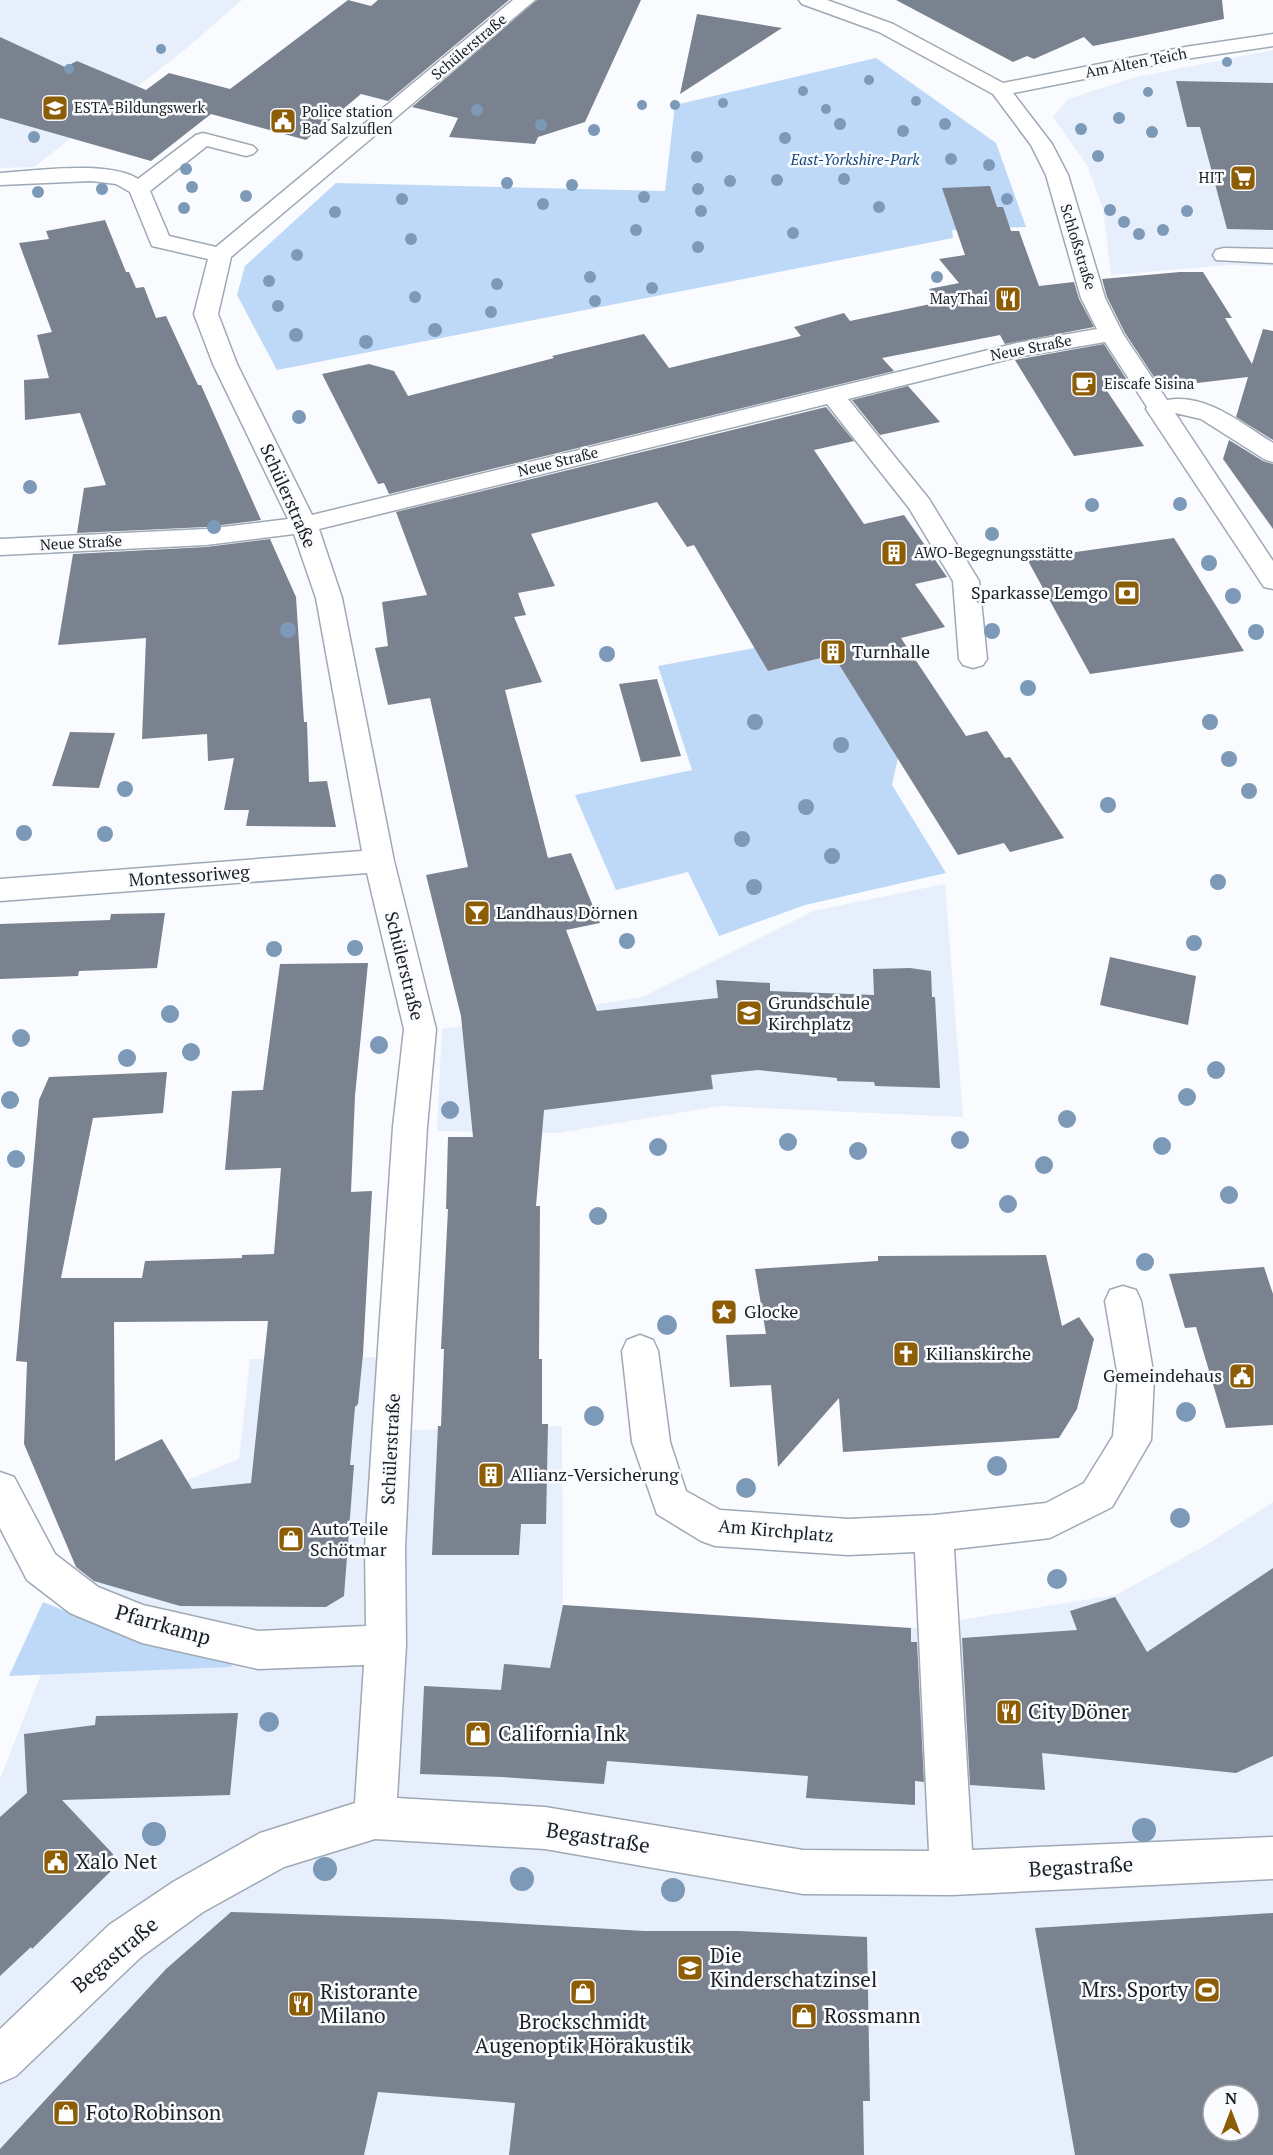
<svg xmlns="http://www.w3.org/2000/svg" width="1273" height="2155" font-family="'PT Serif',serif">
	<rect width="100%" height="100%" fill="#f9fbfe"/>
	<g fill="#e6effb" fill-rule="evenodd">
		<polygon points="0,0 242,0 187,48 34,167 0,168"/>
		<polygon points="1273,50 1273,266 1228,265 1111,275 1103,209 1087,165 1053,117 1068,99 1136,77"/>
		<polygon points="945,884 963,1117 720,1106 558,1133 437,1131 442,1029 643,997 813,911"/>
		<path d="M380,1357l-5,74 187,-5 1,179 348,23 205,-33 92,-51 65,-42v653h-1273v-376l69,-176 60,-99 110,-45 11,-100zM1213,2095h36v36h-36z"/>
	</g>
	<g fill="#bed8f8">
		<polygon points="876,58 996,143 1026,227 952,230 953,238 277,370 237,295 245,266 336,183 665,191 675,105"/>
		<polygon points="755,648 768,671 833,655 898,758 892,785 946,873 805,905 719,936 688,872 616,890 575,795 692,770 658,666"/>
		<polygon points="43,1602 138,1640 233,1660 231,1667 9,1676"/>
	</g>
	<g fill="#79828e" fill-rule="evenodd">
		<polygon points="348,0 371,6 378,0 509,0 388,101 361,94 306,140 211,114 151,161 0,118 0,37 65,67 77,61 146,90 169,73 230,89"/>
		<polygon points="537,0 641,0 585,122 538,137 535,144 449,137 458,118 412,107"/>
		<polygon points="896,0 1222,0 1224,19 1093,46 1084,37 1034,59 1027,56 1013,62"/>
		<polygon points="697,14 782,28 680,94"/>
		<polygon points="1176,81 1273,83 1273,230 1227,229 1200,127 1187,127"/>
		<polygon points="990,186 997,207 1003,207 1011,231 1019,231 1039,286 1074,282 1079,299 1094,327 1005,344 1000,335 882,358 894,371 389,494 384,483 378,484 322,374 369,364 394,371 408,396 554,358 552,356 644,334 669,368 801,336 794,327 844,313 850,321 940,302 929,289 959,283 939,259 965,255 942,188"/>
		<polygon points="105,220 126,272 129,272 136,288 144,287 156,318 166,316 198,385 201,385 261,520 206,527 77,533 84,488 106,485 80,413 25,420 24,380 49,378 37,335 52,332 19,243 49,239 46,231"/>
		<polygon points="1180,272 1203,272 1232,318 1225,318 1252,364 1263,329 1273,331 1273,440 1236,417 1248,377 1197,383 1196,379 1158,383 1125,333 1107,297 1102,279"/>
		<polygon points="1104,344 1130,385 1105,388 1144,446 1074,456 1015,360"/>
		<polygon points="908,386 940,422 880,435 852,400"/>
		<polygon points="826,407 854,441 814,450 864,524 904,515 947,577 915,584 945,627 901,638 966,736 987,731 1005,758 1010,757 1064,838 1010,852 1004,843 958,855 833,655 768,671 694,545 687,547 657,502 531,534 555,586 518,593 526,615 514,617 542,682 505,690 548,858 571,853 600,923 566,930 597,1011 718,998 716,980 770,983 770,991 874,995 873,969 910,968 931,971 932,997 935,997 940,1088 875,1086 874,1082 837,1081 837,1078 758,1070 711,1075 713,1089 544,1110 536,1206 540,1206 539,1359 542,1359 542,1424 548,1424 546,1524 521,1524 519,1555 432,1555 438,1426 441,1426 444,1349 441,1349 448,1209 446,1209 448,1137 473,1137 461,1016 426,875 468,867 430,698 388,705 375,648 388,646 382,602 427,595 396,512"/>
		<polygon points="1229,440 1263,461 1273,464 1273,529 1223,459"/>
		<polygon points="1174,538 1244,651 1090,674 1027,559"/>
		<polygon points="270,539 296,597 304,722 307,722 309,782 327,781 336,827 246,826 249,810 224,810 234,758 208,761 207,734 142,739 146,638 58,645 73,554 206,547"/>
		<polygon points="657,679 681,756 641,762 619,684"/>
		<polygon points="70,732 115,733 99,788 52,786"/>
		<polygon points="165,913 157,968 79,971 78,976 0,979 0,924 110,920 111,914"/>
		<polygon points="1110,957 1196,976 1188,1025 1100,1005"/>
		<path d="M368,963l-13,133 -4,96 21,-1 -9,163 -5,50 -3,3 -5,58h4l-10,131 -18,11 -146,-1 -86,-25 -18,-14 -52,-123 3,-82 -11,-1 23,-261 10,-23 118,-5 -4,41 -70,5 -32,160h81l3,-17 97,-3v-3l32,-1 7,-86 -56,2 7,-79 31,-1 17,-126zM268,1321l-17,162 -59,6 -30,-50 -47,22 -1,-139z"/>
		<polygon points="1046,1255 1062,1326 1079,1317 1094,1339 1077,1409 1059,1438 843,1452 839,1398 778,1467 771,1385 730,1387 726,1335 766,1334 755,1269 878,1261 878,1256"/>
		<polygon points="1264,1267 1273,1294 1273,1425 1226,1428 1196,1327 1185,1328 1169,1274"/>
		<polygon points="1273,1568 1273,1756 1236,1773 1042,1753 1045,1790 970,1785 962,1638 1077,1630 1070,1611 1115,1597 1147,1652"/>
		<polygon points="563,1605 911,1628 911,1642 917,1642 924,1782 915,1781 915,1805 806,1798 808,1776 607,1761 604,1784 502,1777 420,1774 424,1686 501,1690 504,1664 550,1668"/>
		<polygon points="238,1713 230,1795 62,1800 113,1854 111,1871 32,1949 31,1947 0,1976 0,1817 27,1793 24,1734 95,1725 96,1716"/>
		<polygon points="231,1912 441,1919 644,1931 740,1931 867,1937 870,2101 863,2101 864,2155 509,2155 515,2103 378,2092 364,2155 0,2155 0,2149 166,1969"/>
		<path d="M1273,1913v242h-198l-40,-227zM1213,2095h36v36h-36z"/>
	</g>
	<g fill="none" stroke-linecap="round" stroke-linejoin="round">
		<defs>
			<g id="minor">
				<path d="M513,0h22l-304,257 -13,57 19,50 75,151 705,-172 80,-14 -16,-31 -35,-123 -15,-30 -38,-51 -114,-62 -77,-28 -3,-4h28l66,24 110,59 182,-36 88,-13v12l-88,13 -172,34 39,51 16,31 37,123 18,36 44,66c39,-7 74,23 106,43v19l-9,-3 -63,-40 -26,-6 98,148v28l-9,-2 -118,-178 1,-2 -42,-65 -88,15 -169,42 81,100 50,82 8,78 -4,6 -10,3 -10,-3 -4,-6 -6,-78 -44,-73 -82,-104 -508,125 23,69 52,263 42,168 -9,98 -12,207 -10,214 1,97 -9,153 148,9 258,43 126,1 -14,-299 -67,3 -133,-9 -14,-5 -44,-27 -25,-72 -10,-91 5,-11 13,-5 13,5 5,11 12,91 16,49 34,19 128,9 86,-4 112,-12 38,-20 29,-47 5,-59 -13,-76 5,-11 13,-4 13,4 5,11 13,76 -3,63 -39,67 -62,31 -96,11 18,301 301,-13v42l-321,16 -149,-1 -258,-45 -170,-10 -91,28 -81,45 -62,45 -125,119 -16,7v-54l109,-104 64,-43 87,-49 95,-30 9,-138 -106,4 -116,-26 -72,-30 -43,-33 -27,-52v-56l14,5 41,77 43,33 45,18 115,26 108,-5 -1,-78 14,-214 14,-207 11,-98 -37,-156 -367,28v-22l362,-28 -46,-253 -22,-64 -88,11 -206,10v-16l206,-10 82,-10 -75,-155 -19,-50 14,-55 -56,-13 -22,-54 -14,-8 -25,-3 -91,4v-12c35,-2 109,-13 138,6l58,-44 7,-2 50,13 4,4 -4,4 -7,2 -39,-10 -57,45 19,45 47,11z"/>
				<polygon points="1224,248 1273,249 1273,263 1216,260 1213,255 1216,250"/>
			</g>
		</defs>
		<use href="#minor" stroke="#9fa9b5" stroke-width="3"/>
		<use href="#minor" fill="#fff" fill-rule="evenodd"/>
	</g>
	<g fill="#7c99b8">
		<circle cx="161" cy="49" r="5"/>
		<circle cx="1227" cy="62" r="5"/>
		<circle cx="69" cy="69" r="5"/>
		<circle cx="869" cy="80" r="5"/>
		<circle cx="803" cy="91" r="5"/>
		<circle cx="1148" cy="92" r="5"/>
		<circle cx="916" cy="101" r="5"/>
		<circle cx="723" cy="103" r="5"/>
		<circle cx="642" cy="105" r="5"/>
		<circle cx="675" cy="105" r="5"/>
		<circle cx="93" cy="108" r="5"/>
		<circle cx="826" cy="109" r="5"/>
		<circle cx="477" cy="110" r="6"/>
		<circle cx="1119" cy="118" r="6"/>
		<circle cx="840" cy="124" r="6"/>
		<circle cx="945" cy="124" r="6"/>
		<circle cx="541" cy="125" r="6"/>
		<circle cx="1081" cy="129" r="6"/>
		<circle cx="594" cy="130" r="6"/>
		<circle cx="903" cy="131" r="6"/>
		<circle cx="1152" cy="132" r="6"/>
		<circle cx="34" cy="137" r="6"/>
		<circle cx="785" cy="138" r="6"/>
		<circle cx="1098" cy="156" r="6"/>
		<circle cx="697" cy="157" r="6"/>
		<circle cx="951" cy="159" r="6"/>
		<circle cx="989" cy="165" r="6"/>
		<circle cx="186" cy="169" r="6"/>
		<circle cx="844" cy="179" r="6"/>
		<circle cx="777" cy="180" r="6"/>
		<circle cx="730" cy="181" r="6"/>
		<circle cx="507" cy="183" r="6"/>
		<circle cx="572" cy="185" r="6"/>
		<circle cx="192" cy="187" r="6"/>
		<circle cx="102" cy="189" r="6"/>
		<circle cx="698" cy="189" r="6"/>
		<circle cx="38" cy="192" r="6"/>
		<circle cx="246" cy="196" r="6"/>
		<circle cx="644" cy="197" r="6"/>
		<circle cx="402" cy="199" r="6"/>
		<circle cx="1007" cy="199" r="6"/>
		<circle cx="543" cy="204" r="6"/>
		<circle cx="879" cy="207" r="6"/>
		<circle cx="184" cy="208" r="6"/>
		<circle cx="1110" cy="210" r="6"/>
		<circle cx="701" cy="211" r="6"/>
		<circle cx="1187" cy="211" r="6"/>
		<circle cx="335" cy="212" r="6"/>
		<circle cx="1124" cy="222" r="6"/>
		<circle cx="636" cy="230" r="6"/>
		<circle cx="1163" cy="230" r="6"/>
		<circle cx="793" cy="233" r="6"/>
		<circle cx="1139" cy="234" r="6"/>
		<circle cx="411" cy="239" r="6"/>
		<circle cx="698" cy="247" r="6"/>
		<circle cx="297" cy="255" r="6"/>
		<circle cx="590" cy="277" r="6"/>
		<circle cx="937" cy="277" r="6"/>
		<circle cx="269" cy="281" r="6"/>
		<circle cx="497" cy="284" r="6"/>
		<circle cx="652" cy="288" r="6"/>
		<circle cx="415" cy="297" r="6"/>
		<circle cx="595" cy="301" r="6"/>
		<circle cx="278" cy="306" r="6"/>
		<circle cx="491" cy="312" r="6"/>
		<circle cx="435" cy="330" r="7"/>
		<circle cx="296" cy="335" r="7"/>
		<circle cx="366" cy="342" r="7"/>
		<circle cx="299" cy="417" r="7"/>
		<circle cx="30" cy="487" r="7"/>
		<circle cx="1180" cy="504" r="7"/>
		<circle cx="1092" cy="505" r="7"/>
		<circle cx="214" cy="527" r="7"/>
		<circle cx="992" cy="534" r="7"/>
		<circle cx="1209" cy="563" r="8"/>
		<circle cx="982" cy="596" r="8"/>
		<circle cx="1233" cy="596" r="8"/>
		<circle cx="288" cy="630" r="8"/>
		<circle cx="992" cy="631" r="8"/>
		<circle cx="1256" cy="632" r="8"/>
		<circle cx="607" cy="654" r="8"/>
		<circle cx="1028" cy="688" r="8"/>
		<circle cx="755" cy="722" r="8"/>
		<circle cx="1210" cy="722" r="8"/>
		<circle cx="841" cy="745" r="8"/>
		<circle cx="1229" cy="759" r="8"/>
		<circle cx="125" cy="789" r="8"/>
		<circle cx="1249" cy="791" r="8"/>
		<circle cx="1108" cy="805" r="8"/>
		<circle cx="806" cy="807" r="8"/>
		<circle cx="24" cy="833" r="8"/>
		<circle cx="105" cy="834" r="8"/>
		<circle cx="742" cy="839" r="8"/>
		<circle cx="832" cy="856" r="8"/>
		<circle cx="1218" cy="882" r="8"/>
		<circle cx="754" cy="887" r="8"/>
		<circle cx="627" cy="941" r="8"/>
		<circle cx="1194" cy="943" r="8"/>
		<circle cx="355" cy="948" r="8"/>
		<circle cx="274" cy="949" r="8"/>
		<circle cx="170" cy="1014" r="9"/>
		<circle cx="21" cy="1038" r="9"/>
		<circle cx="379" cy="1045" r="9"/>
		<circle cx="191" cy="1052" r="9"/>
		<circle cx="127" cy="1058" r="9"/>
		<circle cx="1216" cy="1070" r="9"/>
		<circle cx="1187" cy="1097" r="9"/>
		<circle cx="10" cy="1100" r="9"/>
		<circle cx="450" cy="1110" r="9"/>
		<circle cx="1067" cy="1119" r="9"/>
		<circle cx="960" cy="1140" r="9"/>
		<circle cx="788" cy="1142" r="9"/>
		<circle cx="1162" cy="1146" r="9"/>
		<circle cx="658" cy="1147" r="9"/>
		<circle cx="858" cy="1151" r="9"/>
		<circle cx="16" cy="1159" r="9"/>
		<circle cx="1044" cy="1165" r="9"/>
		<circle cx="1229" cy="1195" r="9"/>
		<circle cx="1008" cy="1204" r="9"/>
		<circle cx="598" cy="1216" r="9"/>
		<circle cx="1145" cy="1262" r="9"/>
		<circle cx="667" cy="1325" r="10"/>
		<circle cx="1186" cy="1412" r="10"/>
		<circle cx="594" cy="1416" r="10"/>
		<circle cx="997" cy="1466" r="10"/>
		<circle cx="746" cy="1488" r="10"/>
		<circle cx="1180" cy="1518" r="10"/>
		<circle cx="1057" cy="1579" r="10"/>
		<circle cx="269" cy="1722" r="10"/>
		<circle cx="1144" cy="1830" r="12"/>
		<circle cx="154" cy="1834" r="12"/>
		<circle cx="325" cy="1869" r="12"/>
		<circle cx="522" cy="1879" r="12"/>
		<circle cx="673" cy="1890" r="12"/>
	</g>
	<defs>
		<symbol id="school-square" viewBox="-11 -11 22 22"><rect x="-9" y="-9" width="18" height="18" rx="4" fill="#8d5d06" stroke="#f9fbfe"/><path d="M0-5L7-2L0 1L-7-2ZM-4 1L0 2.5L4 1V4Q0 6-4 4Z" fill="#fff"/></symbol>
		<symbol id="civic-square" viewBox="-11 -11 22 22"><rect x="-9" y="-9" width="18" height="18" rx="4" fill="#8d5d06" stroke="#f9fbfe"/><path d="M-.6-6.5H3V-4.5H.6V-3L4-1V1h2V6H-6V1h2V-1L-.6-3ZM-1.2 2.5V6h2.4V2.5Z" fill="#fff"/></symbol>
		<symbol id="supermarket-square" viewBox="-11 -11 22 22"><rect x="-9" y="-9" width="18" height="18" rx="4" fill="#8d5d06" stroke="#f9fbfe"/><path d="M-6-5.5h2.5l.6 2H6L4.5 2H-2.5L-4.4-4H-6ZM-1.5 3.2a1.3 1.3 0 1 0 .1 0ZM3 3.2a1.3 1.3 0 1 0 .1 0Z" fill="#fff"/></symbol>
		<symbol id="restaurant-square" viewBox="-11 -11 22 22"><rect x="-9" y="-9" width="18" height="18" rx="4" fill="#8d5d06" stroke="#f9fbfe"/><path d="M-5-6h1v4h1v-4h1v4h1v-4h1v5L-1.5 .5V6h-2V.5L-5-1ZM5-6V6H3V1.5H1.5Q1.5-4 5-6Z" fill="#fff"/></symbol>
		<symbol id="cafe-square" viewBox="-11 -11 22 22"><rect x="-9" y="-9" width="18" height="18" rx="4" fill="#8d5d06" stroke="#f9fbfe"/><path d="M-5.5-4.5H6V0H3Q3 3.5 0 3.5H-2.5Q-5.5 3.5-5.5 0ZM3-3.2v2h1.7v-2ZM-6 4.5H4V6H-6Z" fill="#fff"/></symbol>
		<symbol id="building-square" viewBox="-11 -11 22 22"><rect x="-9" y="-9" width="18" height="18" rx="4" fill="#8d5d06" stroke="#f9fbfe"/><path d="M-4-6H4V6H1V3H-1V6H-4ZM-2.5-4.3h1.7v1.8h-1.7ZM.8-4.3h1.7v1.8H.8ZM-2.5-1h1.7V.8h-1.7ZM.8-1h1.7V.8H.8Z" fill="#fff"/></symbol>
		<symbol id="bank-square" viewBox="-11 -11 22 22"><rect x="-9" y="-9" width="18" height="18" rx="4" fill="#8d5d06" stroke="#f9fbfe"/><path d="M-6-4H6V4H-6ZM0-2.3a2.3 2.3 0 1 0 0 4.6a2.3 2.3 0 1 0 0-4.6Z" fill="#fff"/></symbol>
		<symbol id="bar-square" viewBox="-11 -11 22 22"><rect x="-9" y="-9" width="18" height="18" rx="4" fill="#8d5d06" stroke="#f9fbfe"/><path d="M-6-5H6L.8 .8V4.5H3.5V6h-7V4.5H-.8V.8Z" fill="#fff"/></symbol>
		<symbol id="sight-square" viewBox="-11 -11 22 22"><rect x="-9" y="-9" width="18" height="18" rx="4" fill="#8d5d06" stroke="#f9fbfe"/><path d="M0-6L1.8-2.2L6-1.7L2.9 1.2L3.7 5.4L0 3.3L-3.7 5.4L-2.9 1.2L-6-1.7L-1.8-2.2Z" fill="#fff"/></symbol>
		<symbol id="church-square" viewBox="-11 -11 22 22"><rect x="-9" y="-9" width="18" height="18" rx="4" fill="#8d5d06" stroke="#f9fbfe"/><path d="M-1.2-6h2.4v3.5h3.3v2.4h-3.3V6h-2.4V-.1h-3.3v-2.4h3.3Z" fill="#fff"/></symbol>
		<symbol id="shop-square" viewBox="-11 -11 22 22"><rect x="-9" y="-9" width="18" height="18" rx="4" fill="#8d5d06" stroke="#f9fbfe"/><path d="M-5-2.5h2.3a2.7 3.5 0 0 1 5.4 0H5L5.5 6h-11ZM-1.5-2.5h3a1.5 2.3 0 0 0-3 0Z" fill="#fff"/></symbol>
		<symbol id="stadium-square" viewBox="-11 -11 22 22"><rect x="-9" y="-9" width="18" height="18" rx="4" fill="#8d5d06" stroke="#f9fbfe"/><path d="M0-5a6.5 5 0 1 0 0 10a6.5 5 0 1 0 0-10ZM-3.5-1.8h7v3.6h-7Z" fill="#fff"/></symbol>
	</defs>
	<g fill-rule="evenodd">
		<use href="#school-square" x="40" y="93" width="30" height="30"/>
		<use href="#civic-square" x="268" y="106" width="30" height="30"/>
		<use href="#supermarket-square" x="1228" y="163" width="30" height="30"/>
		<use href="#restaurant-square" x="993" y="284" width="30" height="30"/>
		<use href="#cafe-square" x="1069" y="369" width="30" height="30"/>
		<use href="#building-square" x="879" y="538" width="30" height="30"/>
		<use href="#bank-square" x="1112" y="578" width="30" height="30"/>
		<use href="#building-square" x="818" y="637" width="30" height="30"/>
		<use href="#bar-square" x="462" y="898" width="30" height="30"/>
		<use href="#school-square" x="734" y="998" width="30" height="30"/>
		<use href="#sight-square" x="709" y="1297" width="30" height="30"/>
		<use href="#church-square" x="891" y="1339" width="30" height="30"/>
		<use href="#civic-square" x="1227" y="1361" width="30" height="30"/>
		<use href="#building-square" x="476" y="1460" width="30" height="30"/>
		<use href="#shop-square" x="276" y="1524" width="30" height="30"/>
		<use href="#restaurant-square" x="994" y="1697" width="30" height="30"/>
		<use href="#shop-square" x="463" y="1719" width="30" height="30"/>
		<use href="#civic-square" x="41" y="1847" width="30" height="30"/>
		<use href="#school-square" x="675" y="1953" width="30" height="30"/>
		<use href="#stadium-square" x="1192" y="1975" width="30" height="30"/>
		<use href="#shop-square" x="568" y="1977" width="30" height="30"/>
		<use href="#restaurant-square" x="286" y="1989" width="30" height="30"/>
		<use href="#shop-square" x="789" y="2001" width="30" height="30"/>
		<use href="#shop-square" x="51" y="2098" width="30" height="30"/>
	</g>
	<g text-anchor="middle" stroke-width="5" stroke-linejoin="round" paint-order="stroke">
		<g font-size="15" fill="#1b1f23" stroke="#f9fbfe">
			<text transform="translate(469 47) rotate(-40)" y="5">Schülerstraße</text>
			<text transform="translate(1136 63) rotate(-11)" y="5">Am Alten Teich</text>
			<text transform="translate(1078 247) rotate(73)" y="5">Schloßstraße</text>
			<text transform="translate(1031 348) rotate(-11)" y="5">Neue Straße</text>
			<text transform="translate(558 462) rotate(-14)" y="5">Neue Straße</text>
			<text transform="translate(81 543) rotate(-3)" y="5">Neue Straße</text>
		</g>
		<g font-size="15" fill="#1b1f23" stroke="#f9fbfe" text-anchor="start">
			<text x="74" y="113">ESTA-Bildungswerk</text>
			<text x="302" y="117">Police station<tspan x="302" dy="17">Bad Salzuflen</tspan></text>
			<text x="1224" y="183" text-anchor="end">HIT</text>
			<text x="988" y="304" text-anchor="end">MayThai</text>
			<text x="1104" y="389">Eiscafe Sisina</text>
			<text x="914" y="558">AWO-Begegnungsstätte</text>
		</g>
		<g font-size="15" font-style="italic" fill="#15487f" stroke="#f9fbfe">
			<text x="855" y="165">East-Yorkshire-Park</text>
		</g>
		<g font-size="18" fill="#1b1f23" stroke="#f9fbfe">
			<text transform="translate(288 496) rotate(66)" y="6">Schülerstraße</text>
			<text transform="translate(189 876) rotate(-4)" y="6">Montessoriweg</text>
			<text transform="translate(404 966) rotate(76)" y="6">Schülerstraße</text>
			<text transform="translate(391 1449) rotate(-87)" y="6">Schülerstraße</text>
			<text transform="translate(776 1531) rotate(5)" y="6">Am Kirchplatz</text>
		</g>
		<g font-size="18" fill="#1b1f23" stroke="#f9fbfe" text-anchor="start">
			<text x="1108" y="599" text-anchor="end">Sparkasse Lemgo</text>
			<text x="852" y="658">Turnhalle</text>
			<text x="496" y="919">Landhaus Dörnen</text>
			<text x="768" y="1009">Grundschule<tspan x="768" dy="21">Kirchplatz</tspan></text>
			<text x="744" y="1318">Glocke</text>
			<text x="926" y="1360">Kilianskirche</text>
			<text x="1222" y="1382" text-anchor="end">Gemeindehaus</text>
			<text x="510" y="1481">Allianz-Versicherung</text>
			<text x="310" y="1535">AutoTeile<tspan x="310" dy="21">Schötmar</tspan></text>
		</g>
		<g font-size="21" fill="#1b1f23" stroke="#f9fbfe">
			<text transform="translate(163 1625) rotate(16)" y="7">Pfarrkamp</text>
			<text transform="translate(598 1838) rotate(9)" y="7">Begastraße</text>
			<text transform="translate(1081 1867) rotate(-3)" y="7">Begastraße</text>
			<text transform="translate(115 1955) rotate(-40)" y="7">Begastraße</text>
		</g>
		<g font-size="21" fill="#1b1f23" stroke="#f9fbfe" text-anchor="start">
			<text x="1028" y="1719">City Döner</text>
			<text x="498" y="1741">California Ink</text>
			<text x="76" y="1869">Xalo Net</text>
			<text x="710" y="1963">Die<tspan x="710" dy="24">Kinderschatzinsel</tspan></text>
			<text x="1188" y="1997" text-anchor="end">Mrs. Sporty</text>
			<text x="320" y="1999">Ristorante<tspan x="320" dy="24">Milano</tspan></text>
			<text x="824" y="2023">Rossmann</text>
			<text x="583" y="2029" text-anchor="middle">Brockschmidt<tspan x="583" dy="24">Augenoptik Hörakustik</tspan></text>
			<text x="86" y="2120">Foto Robinson</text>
		</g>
	</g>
	<g transform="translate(1231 2113)"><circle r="28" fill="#f9fbfe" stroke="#a0a3a6" stroke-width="1.5"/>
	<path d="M0-4.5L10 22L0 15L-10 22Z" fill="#8d5d06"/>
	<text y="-9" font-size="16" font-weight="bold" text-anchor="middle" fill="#1b1f23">N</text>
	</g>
</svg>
